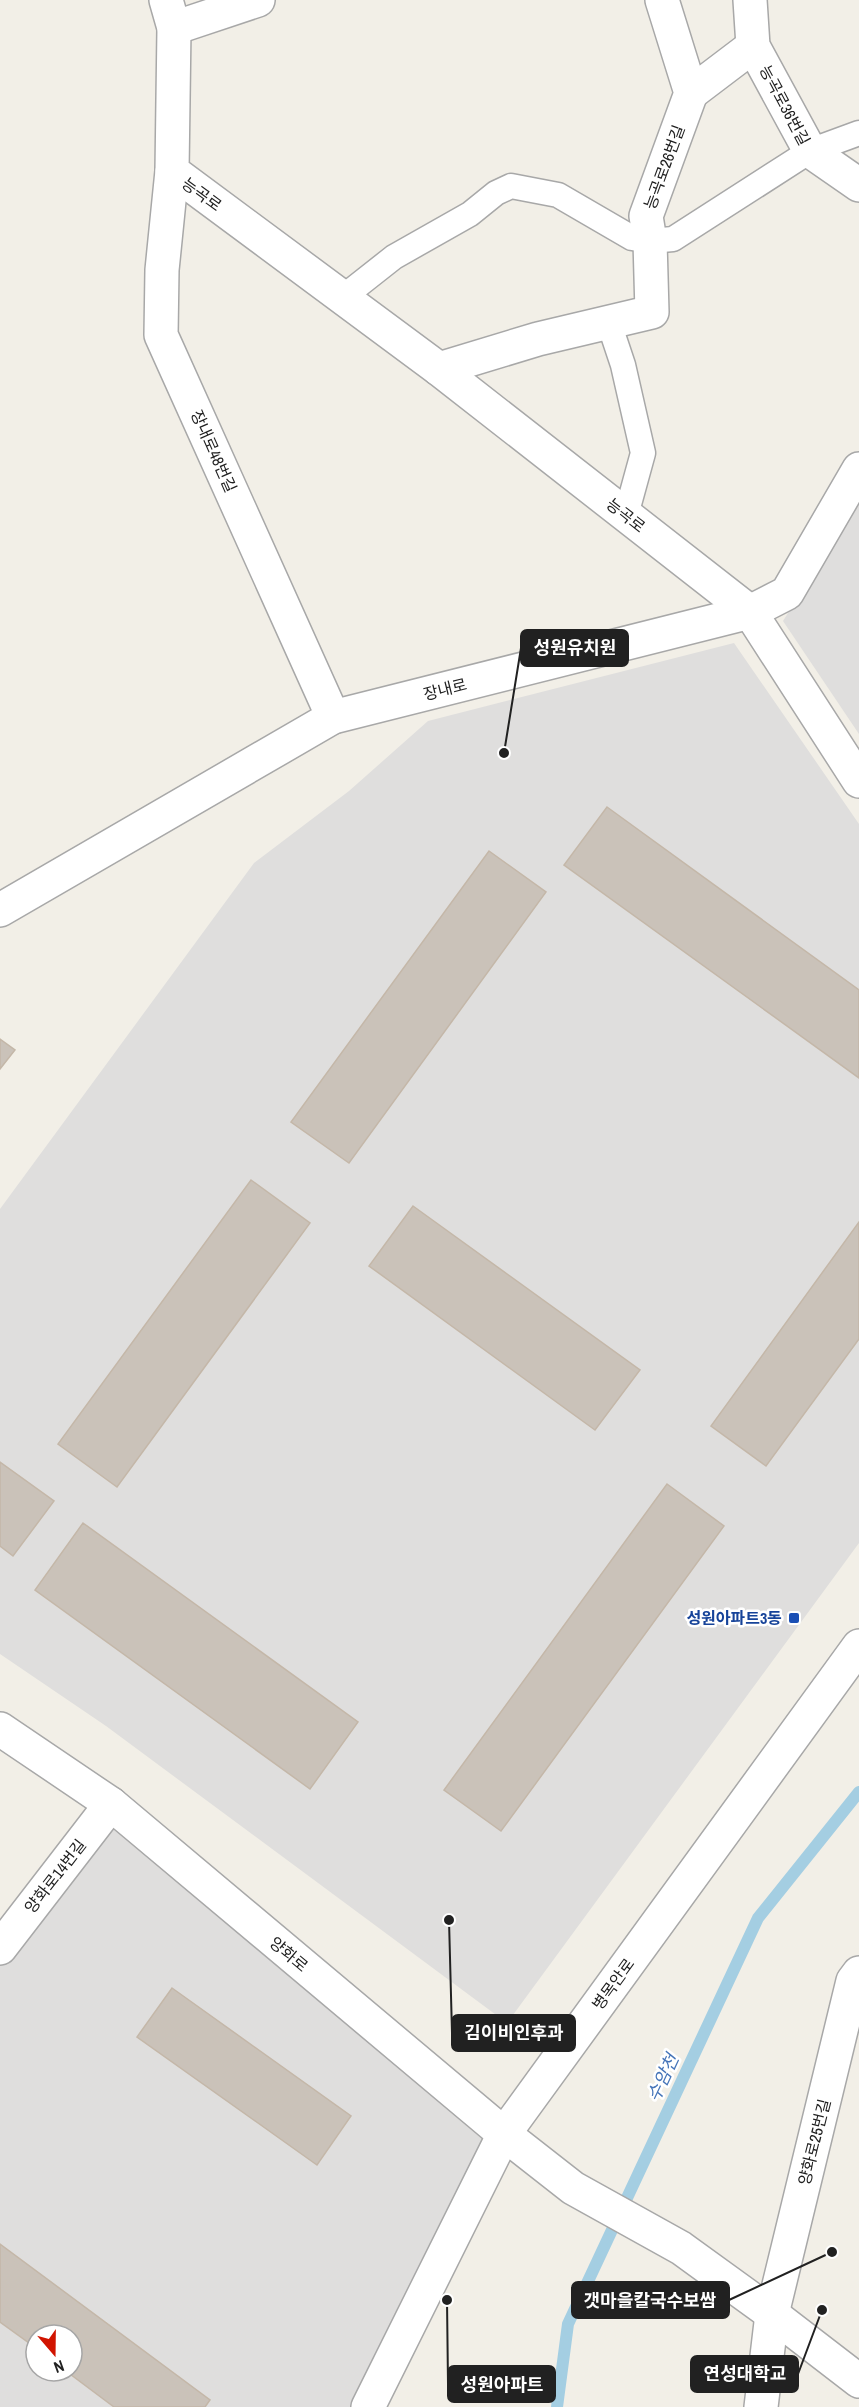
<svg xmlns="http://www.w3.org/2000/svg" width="859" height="2407" font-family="'Archivo Narrow','Noto Sans KR',sans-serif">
	<rect width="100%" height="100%" fill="#f2efe7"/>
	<g fill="#dfdedd" fill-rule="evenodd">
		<polygon points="859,501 859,734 783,621"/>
		<polygon points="734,643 859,824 859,1543 507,2023 106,1726 0,1654 0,1209 254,863 349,791 428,721"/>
		<path d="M111,1804l393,330 -132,273h-372v-459zM36,2335h36v36h-36z"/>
	</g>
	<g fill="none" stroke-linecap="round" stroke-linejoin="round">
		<polyline stroke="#a4cee2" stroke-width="12" points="557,2407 568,2324 758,1918 859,1792"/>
	</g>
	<g fill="#cac2b9" stroke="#c4b7a8" stroke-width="1.5">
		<polygon points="607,807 859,990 859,1078 564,865"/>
		<polygon points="489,851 546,892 349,1163 291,1122"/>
		<polygon points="0,1039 15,1050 0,1069"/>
		<polygon points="251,1180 310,1223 117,1487 58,1444"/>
		<polygon points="413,1206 640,1370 595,1430 369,1266"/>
		<polygon points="859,1222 859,1339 766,1466 711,1426"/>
		<polygon points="0,1462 54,1501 13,1556 0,1546"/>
		<polygon points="667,1484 724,1526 501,1831 444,1790"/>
		<polygon points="83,1523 358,1722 310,1789 35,1590"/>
		<polygon points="172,1988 351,2116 317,2165 137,2037"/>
		<polygon points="0,2244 210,2400 205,2407 114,2407 66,2371 72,2371 72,2335 36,2335 36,2348 0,2322"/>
	</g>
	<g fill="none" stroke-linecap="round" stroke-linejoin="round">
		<defs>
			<g id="service">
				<polyline points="342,298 394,257 470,214 496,193 511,186 558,195 632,238 650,241 673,239 810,151 859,133"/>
				<polyline points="609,323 623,365 643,453 626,515"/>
			</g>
			<g id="minor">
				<polyline points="166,0 174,28 172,171 439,369 750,612 859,781"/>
				<polyline points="750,0 753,46 810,151 859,185"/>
				<polyline points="174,28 258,0"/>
				<polyline points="691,93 753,46"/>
				<polyline points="172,171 162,270 161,335 333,717"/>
				<polyline points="439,369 538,339 652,312 650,241 646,216 691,93 662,0"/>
				<polyline points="0,1948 111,1804"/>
				<polyline points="761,2407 772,2314 853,1981 859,1973"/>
			</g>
			<g id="tertiary">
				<polyline points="0,910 333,717 750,612 787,593 859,469"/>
				<polyline points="0,1729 111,1804 504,2134 573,2188 681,2248 772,2314 859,2381"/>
				<polyline points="368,2407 504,2134 859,1646"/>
			</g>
		</defs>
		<use href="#service" stroke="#a8a8a8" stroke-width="27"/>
		<use href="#minor" stroke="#a8a8a8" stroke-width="36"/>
		<use href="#tertiary" stroke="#a8a8a8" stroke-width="36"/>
		<use href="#service" stroke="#fff" stroke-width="24"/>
		<use href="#minor" stroke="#fff" stroke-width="33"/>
		<use href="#tertiary" stroke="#fff" stroke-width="33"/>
	</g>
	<rect fill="#1a4fb4" stroke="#fff" stroke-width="2" x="788" y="1612" width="12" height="12" rx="3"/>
	<g text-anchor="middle" stroke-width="5" stroke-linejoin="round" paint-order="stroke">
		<g font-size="16" fill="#212121" stroke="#fff">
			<text transform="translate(785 105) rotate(62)" y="6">능곡로36번길</text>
			<text transform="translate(664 167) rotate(-70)" y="6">능곡로26번길</text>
			<text transform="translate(202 194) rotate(36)" y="6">능곡로</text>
			<text transform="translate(214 451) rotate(66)" y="6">장내로48번길</text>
			<text transform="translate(626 515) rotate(38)" y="6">능곡로</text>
			<text transform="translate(445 689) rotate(-14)" y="6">장내로</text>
			<text transform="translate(55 1876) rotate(-52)" y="6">양화로14번길</text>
			<text transform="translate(289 1954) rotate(40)" y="6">양화로</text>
			<text transform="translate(613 1984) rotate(-54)" y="6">병목안로</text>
			<text transform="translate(814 2142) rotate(-76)" y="6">양화로25번길</text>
		</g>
		<g font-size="16" font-weight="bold" fill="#164399" stroke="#fff" text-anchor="end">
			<text x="782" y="1624">성원아파트3동</text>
		</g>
		<g font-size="18" font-style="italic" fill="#4574b8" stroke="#fff">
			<text transform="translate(663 2078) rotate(-65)" y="6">수암천</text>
		</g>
	</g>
	<path fill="none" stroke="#212121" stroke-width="2" d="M504 753L521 648M449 1920L452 2033M832 2252L729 2300M822 2310L798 2374M447 2300L448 2384"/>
	<g fill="#212121" stroke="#fff" stroke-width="2">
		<circle cx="504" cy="753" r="6"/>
		<circle cx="449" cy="1920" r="6"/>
		<circle cx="832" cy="2252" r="6"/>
		<circle cx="822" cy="2310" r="6"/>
		<circle cx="447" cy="2300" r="6"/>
	</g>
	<g fill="#212121" stroke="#212121" stroke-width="2">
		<rect x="521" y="630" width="107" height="36" rx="6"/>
		<rect x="452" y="2015" width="123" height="36" rx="6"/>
		<rect x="572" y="2282" width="157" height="36" rx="6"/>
		<rect x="691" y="2356" width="107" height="36" rx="6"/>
		<rect x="448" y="2366" width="107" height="36" rx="6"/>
	</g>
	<g font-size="18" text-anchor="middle" font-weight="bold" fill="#fff">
		<text x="575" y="654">성원유치원</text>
		<text x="514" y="2039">김이비인후과</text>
		<text x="650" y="2307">갯마을칼국수보쌈</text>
		<text x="745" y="2380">연성대학교</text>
		<text x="502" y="2391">성원아파트</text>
	</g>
	<g transform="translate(54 2353) rotate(160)"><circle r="28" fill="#ffffff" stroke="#a6a6a6" stroke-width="1.5"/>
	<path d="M0-4.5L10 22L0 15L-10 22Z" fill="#d11400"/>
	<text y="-9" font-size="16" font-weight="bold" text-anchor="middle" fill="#212121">N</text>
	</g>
</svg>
